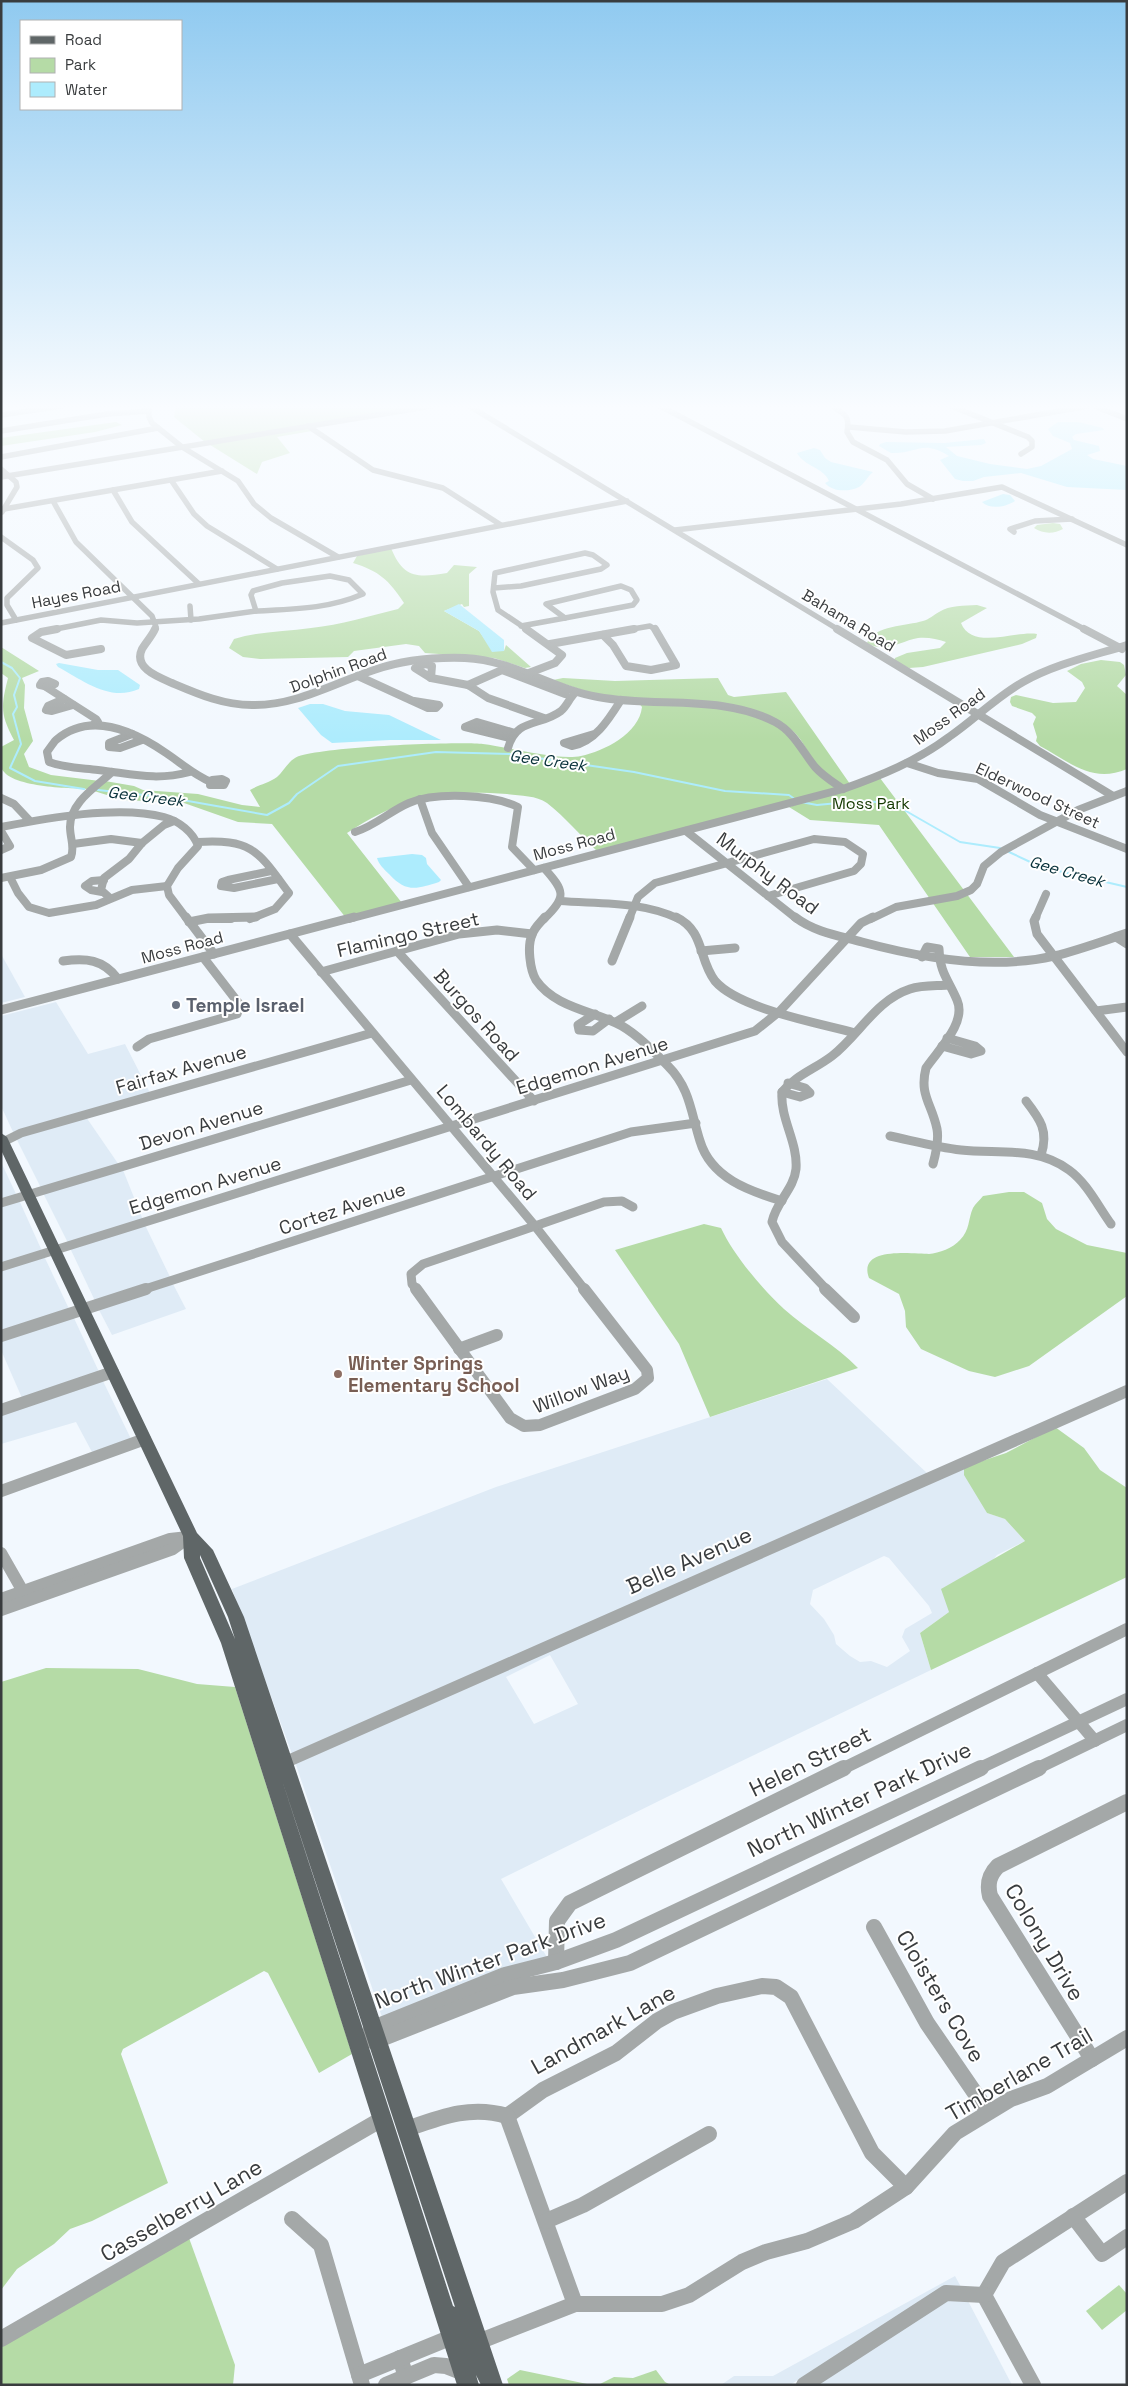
<svg xmlns="http://www.w3.org/2000/svg" width="1128" height="2386" font-family="'Space Grotesk',sans-serif">
	<rect width="100%" height="100%" fill="#f2f8fe"/>
	<g fill="#dfebf6" fill-rule="evenodd">
		<polygon points="1,954 25,997 1,1003"/>
		<polygon points="56,1002 88,1054 125,1044 150,1093 14,1134 1,1106 1,1016"/>
		<polygon points="86,1117 119,1165 41,1188 16,1138"/>
		<polygon points="1,1162 17,1196 1,1200"/>
		<polygon points="123,1170 143,1220 68,1243 43,1193"/>
		<polygon points="19,1200 42,1251 1,1264 1,1205"/>
		<polygon points="145,1225 171,1279 96,1303 70,1248"/>
		<polygon points="44,1256 70,1311 1,1334 1,1269"/>
		<polygon points="173,1284 186,1309 112,1335 98,1308"/>
		<polygon points="73,1316 100,1374 22,1398 1,1350 1,1339"/>
		<polygon points="102,1379 131,1439 92,1452 76,1422 1,1444 1,1413"/>
		<polygon points="827,1379 928,1474 292,1754 232,1589 496,1487"/>
		<path d="M964,1467l23,46 18,6 20,22 -28,14 -48,57 -29,21 11,37 -262,126 -168,83 47,80 -166,58 -87,-255zM884,1556l5,2 40,48 3,7 -27,16 -3,8 8,14 -23,16 -16,-6 -11,1 -10,-6 -14,-12 -2,-9 -10,-16 -14,-15 3,-14zM550,1655l28,49 -44,20 -28,-47z"/>
		<polygon points="955,2276 961,2287 942,2287 790,2385 721,2385 734,2376 773,2376"/>
		<polygon points="948,2300 968,2301 1012,2385 817,2385"/>
	</g>
	<g fill="#b5dba6">
		<polygon points="176,406 428,406 205,442 174,417"/>
		<polygon points="116,422 122,425 95,432 1,446 1,438"/>
		<polygon points="306,427 312,431 277,437 290,453 262,462 257,474 207,443"/>
		<path d="M1053,523l7,1 3,5c-9,5 -20,5 -29,-1l3,-3z"/>
		<path d="M391,548c12,30 26,30 56,25l7,-8 23,2 -8,7v32l-5,1 -2,-3 -18,7 35,20 10,14 15,6 2,-6 25,22 -6,1 -31,-10 -69,-5 -6,-7 -13,-2 -52,7 -6,6 -88,2 -17,-2 -14,-9 5,-9c25,-8 51,-7 77,-11 30,-3 58,-12 87,-19l6,-6c-15,-23 -25,-32 -51,-40l4,-7z"/>
		<path d="M977,605l10,3 -26,15c11,28 55,7 76,11l-1,4 -14,6 -99,23 -14,1 -15,-7 1,-3 12,-5 33,-5 6,-6c-9,-3 -18,-5 -28,-4 -17,3 -34,16 -51,5 7,-18 40,-17 56,-22 7,-2 10,-6 16,-9 11,-7 25,-6 38,-7z"/>
		<path d="M1,647l38,24 -17,7 3,7 -1,23 9,33 -9,13 5,13 22,8 49,6 -11,8c-19,-1 -81,-1 -88,-22 -1,-6 0,-14 0,-20l13,-7c-14,-26 -13,-34 -6,-62l-7,-5z"/>
		<path d="M1101,660l19,2 4,3 2,10 -9,11 10,9v74c-35,15 -57,-7 -87,-23l-4,-5 1,-4 -4,-13 3,-7 -4,-4 -20,-7 -2,-4 1,-5 5,-2 37,8 23,-1 9,-14 -3,-6 -15,-11 14,-7z"/>
		<path d="M563,678l52,3 103,-3 10,17 6,2 52,-5 64,92 -6,3c-10,-7 -22,-15 -29,-25 -9,-11 -13,-25 -25,-33 -48,-29 -110,-23 -163,-29 -26,-4 -50,-11 -74,-20z"/>
		<path d="M638,702c35,2 114,3 142,26 21,17 40,41 59,60l-242,63c-16,-15 -32,-34 -50,-48 -11,-8 -27,-7 -40,-9 -66,-5 -105,3 -160,39l55,70 -56,15 -74,-94 -34,-2 -54,-19 -61,-3 -29,-9 11,-10 29,5 9,4 55,4 44,11 18,2 -10,-17c8,-5 19,-7 27,-13 6,-5 11,-15 18,-19 16,-11 165,-17 188,-14 25,3 76,17 98,12 23,-5 58,-22 61,-49z"/>
		<polygon points="880,778 1014,957 970,957 879,825 810,820 789,807"/>
		<path d="M1009,1192h15l18,11 5,16 9,10 31,16 40,8v43l-98,70 -34,11 -26,-6 -48,-22 -15,-22 -1,-16 -6,-17 -30,-16c-12,-32 44,-24 60,-24 10,-1 24,-6 31,-14 10,-10 8,-21 13,-32 2,-4 7,-8 10,-12z"/>
		<path d="M704,1224l17,4c12,26 41,61 63,81 23,21 52,36 74,59l-148,49 -31,-73 -64,-94z"/>
		<polygon points="1055,1427 1084,1448 1100,1470 1127,1488 1127,1577 931,1670 920,1633 949,1612 941,1589 1025,1541 1005,1519 987,1513 964,1475 964,1467 1006,1453"/>
		<polygon points="46,1668 138,1669 197,1684 235,1687 352,2054 319,2073 268,1973 264,1971 123,2049 121,2054 168,2183 92,2221 70,2229 54,2244 17,2269 1,2290 1,1682"/>
		<polygon points="189,2238 235,2365 233,2385 1,2385 1,2347"/>
		<polygon points="1119,2285 1127,2294 1127,2310 1102,2330 1086,2311"/>
		<polygon points="520,2370 592,2385 509,2385 507,2379"/>
		<polygon points="656,2370 665,2382 671,2385 598,2385 614,2377 633,2378"/>
	</g>
	<g fill="#adecfd">
		<path d="M1058,422h20l25,6 1,2 -28,4 -4,3 2,3 25,6 1,5 -13,4 6,4 34,7v24l-60,-3 -46,-14 -37,4 -11,4h-10l-8,-2 -15,-19 9,-4c-28,-17 -30,-2 -58,-3l-12,-7 1,-2 6,-2 58,1 40,-4 2,4 -5,2 -35,2 11,9 33,8 37,5 14,-3 31,-17 -2,-6 -17,-7 -5,-7z"/>
		<path d="M814,448l6,2 5,8 6,4 42,10c-5,4 -9,12 -14,15 -10,5 -27,5 -34,-4l4,-2c-6,-14 -24,-14 -32,-28z"/>
		<path d="M1003,494l7,1 5,6c-9,6 -25,9 -33,1z"/>
		<polygon points="459,604 504,640 504,651 492,652 479,631 444,611"/>
		<path d="M59,663l39,7h20l22,15 -1,4c-29,13 -55,-8 -81,-22l-2,-3z"/>
		<polygon points="310,704 323,704 345,711 389,715 441,740 390,740 332,743 321,735 298,708"/>
		<path d="M412,854l10,1 4,3 1,6 14,16 -2,2c-22,7 -33,11 -50,-8 -5,-5 -10,-9 -12,-16z"/>
	</g>
	<g fill="none" stroke-linecap="round" stroke-linejoin="round">
		<g stroke="#adecfd" stroke-width="2">
			<polyline points="1,662 12,668 20,678 14,695 17,707 13,714 21,744 10,768 35,781 84,789"/>
			<polyline points="98,790 171,798 267,815 289,803 297,794 338,766 436,752 510,754 634,772 725,791 789,795 796,800"/>
			<polyline points="801,802 817,805 860,801 892,803 960,842 1000,848"/>
			<polyline points="1009,852 1041,867 1127,887"/>
		</g>
		<g stroke="#a4a8a8" stroke-width="5.5">
			<polyline points="149,406 149,417 152,423 182,447 238,481 254,504 271,518 338,557"/>
			<polyline points="469,406 839,630"/>
			<polyline points="660,406 1086,630"/>
			<path d="M832,406c13,8 18,10 15,26l6,10 34,18 20,24 26,15"/>
			<polyline points="951,406 1028,437 1032,441 1032,447 1021,454"/>
			<polyline points="1094,406 1127,419"/>
			<polyline points="1,415 62,406"/>
			<polyline points="308,426 373,470 443,488 501,525"/>
			<polyline points="849,427 906,432 945,431 1088,406"/>
			<polyline points="1,431 107,414 149,411"/>
			<polyline points="1,457 158,428"/>
			<polyline points="1,469 16,482 17,487 2,512"/>
			<polyline points="1,477 432,406"/>
			<polyline points="171,480 194,514 207,526 277,569"/>
			<polyline points="113,490 132,522 199,584"/>
			<polyline points="53,501 76,542 152,616 156,627 155,630"/>
			<polyline points="4,509 222,471"/>
			<polyline points="675,530 901,504 1002,487 1127,545"/>
			<polyline points="1014,532 1010,529 1035,521 1072,519"/>
			<polyline points="1,537 33,560 38,568 7,598 7,605 16,620"/>
			<path d="M330,576l19,4 14,14c-35,15 -69,15 -107,17l-5,-16 2,-4 29,-8z"/>
			<polygon points="621,586 631,590 637,600 633,605 565,618 546,604"/>
			<polyline points="494,588 521,586 601,569 607,565 593,555 585,553 495,573 493,592 498,610 528,630"/>
			<polyline points="190,606 191,620"/>
			<polyline points="1,623 627,501"/>
			<polyline points="521,626 565,618"/>
			<polyline points="51,630 101,620 137,623 199,619 256,611"/>
			<polyline points="627,630 650,626 656,630"/>
		</g>
		<g stroke="#a4a8a8" stroke-width="8">
			<polyline points="57,629 41,632 32,638 66,655 101,649"/>
			<path d="M155,629c-3,7 -9,13 -13,20 -9,19 16,28 30,34 26,11 51,22 80,22 44,1 82,-22 122,-35 29,-10 60,-13 91,-12 48,2 87,31 133,39 59,11 123,-3 177,25 19,10 27,29 40,45 8,9 18,15 28,22"/>
			<polyline points="837,629 1113,796"/>
			<polyline points="1084,629 1122,649"/>
			<polyline points="603,635 613,645 626,666 651,670 676,665 655,629"/>
			<polyline points="550,644 634,629"/>
			<polygon points="425,664 432,666 431,678 415,668"/>
			<polyline points="358,676 428,708 436,708 439,705 414,701"/>
			<polyline points="521,676 555,663 562,655 526,629"/>
			<polyline points="431,678 468,685 488,698 544,718"/>
			<polygon points="48,681 55,684 49,687 40,685 42,682"/>
			<polyline points="468,685 502,670 565,694"/>
			<polyline points="46,687 96,719 98,722 94,724"/>
			<polyline points="64,699 48,706 46,710 52,711 73,705"/>
			<polyline points="132,734 109,743 109,747 120,748 142,740"/>
			<path d="M594,734l-30,9 8,3c23,-4 37,-27 49,-46"/>
			<polyline points="510,738 465,727 477,722 515,733"/>
			<path d="M508,748c9,-31 32,-21 53,-37 6,-5 9,-14 15,-19"/>
			<polyline points="907,763 938,773 978,779 1040,815 1127,849"/>
			<path d="M190,772c-35,9 -57,2 -92,-2 -16,-2 -33,-2 -49,-8l-2,-10c3,-4 6,-9 9,-12 34,-29 78,-9 110,13 15,10 28,22 45,29"/>
			<polygon points="222,779 226,781 224,785 210,785 212,780"/>
			<polyline points="1,798 14,804 29,820"/>
			<polyline points="420,799 432,833 469,887"/>
			<path d="M1,827c46,-9 118,-22 163,-10 15,4 29,15 34,29l-20,22 -11,18 2,9 18,24"/>
			<polyline points="1,831 10,846 1,850"/>
			<polyline points="686,831 797,919"/>
			<path d="M355,832c20,-6 35,-21 54,-29 27,-11 82,-9 109,4l-6,40 22,23"/>
			<path d="M198,842c55,-3 60,9 91,51l-14,16 -25,10"/>
			<polyline points="73,844 111,839 142,843"/>
			<polyline points="271,871 228,880 222,882 221,886 234,888 278,879"/>
			<polyline points="10,877 18,893 29,907 49,913 96,905 132,890 167,886"/>
			<path d="M1,878l40,-8 30,-13c4,-10 -1,-19 -1,-30 0,-25 26,-40 42,-55"/>
			<polyline points="102,892 91,890 85,886 92,881 104,880"/>
			<polyline points="110,898 101,890 104,878 129,859 142,843 164,825 174,821"/>
			<path d="M560,901c39,3 83,0 119,18"/>
			<polyline points="206,919 231,919"/>
			<path d="M349,919l494,-130c37,-13 74,-28 106,-52 25,-17 47,-40 74,-55 32,-18 69,-26 104,-37"/>
			<path d="M544,919c23,-22 21,-28 0,-51"/>
			<polyline points="629,919 638,897 655,883 814,839 845,842 863,854 861,864 854,871 768,896"/>
			<polyline points="871,919 896,907 957,896 971,890 977,884 984,866 1001,852 1078,810 1127,791"/>
			<polyline points="1035,919 1046,894"/>
		</g>
		<g stroke="#a4a8a8" stroke-width="9">
			<polyline points="186,917 214,954"/>
			<path d="M545,917c-5,6 -11,11 -13,18 -5,11 -2,35 4,45 19,28 59,31 86,46 17,10 32,26 46,40 22,22 23,47 32,75 11,37 49,50 82,60"/>
			<path d="M676,917c29,14 22,42 39,64 24,28 104,42 140,52"/>
			<path d="M795,917c19,15 45,19 67,25 59,16 132,28 192,14 25,-6 49,-15 73,-23"/>
			<polyline points="1036,917 1034,921 1037,934 1127,1052"/>
			<polyline points="189,922 209,918 256,917"/>
			<polyline points="290,934 535,1226"/>
			<polyline points="1116,937 1127,944"/>
			<polyline points="397,951 534,1101"/>
			<polyline points="701,951 735,948"/>
			<path d="M922,957l5,-10 12,2c1,24 9,30 18,51 10,23 -19,50 -31,68 -7,27 6,36 11,61 2,11 -1,24 -4,35"/>
			<path d="M63,961c23,-3 40,-2 55,18"/>
			<polyline points="612,961 630,917"/>
			<polyline points="321,972 459,934 497,930 532,934"/>
			<polyline points="1,1010 354,917"/>
			<polyline points="1096,1011 1127,1007"/>
			<polyline points="595,1014 578,1025 579,1030 593,1031 609,1019"/>
			<polyline points="616,1022 642,1006"/>
			<polyline points="942,1046 971,1054 981,1051 975,1046 947,1038"/>
			<polyline points="137,1047 149,1039 237,1014 240,1005 203,957"/>
			<polyline points="782,1092 800,1097 810,1093 805,1088 788,1083"/>
			<path d="M1026,1101c14,18 23,30 15,54"/>
			<path d="M890,1136c24,5 47,11 71,14 37,4 76,-4 108,20 18,13 29,36 42,54"/>
			<polyline points="1,1143 21,1133 372,1033"/>
			<polyline points="1,1203 411,1080"/>
			<polyline points="535,1226 585,1290"/>
			<polyline points="535,1226 604,1202 622,1201 633,1207"/>
			<polyline points="1,1267 755,1031 780,1011 861,923 873,917"/>
			<polyline points="142,1290 631,1132 696,1123"/>
			<polyline points="417,1290 412,1284 411,1274 423,1264 535,1226"/>
			<path d="M827,1290l-45,-48 -10,-20c4,-20 22,-33 24,-53 2,-27 -16,-50 -14,-77 14,-17 33,-23 50,-36 27,-21 44,-56 78,-67 12,-4 26,-3 38,-4"/>
		</g>
		<g stroke="#a4a8a8" stroke-width="12">
			<polyline points="416,1289 510,1418 524,1426 540,1425 635,1389 648,1378 647,1370 584,1289"/>
			<polyline points="825,1289 854,1317"/>
			<polyline points="1,1336 146,1289"/>
			<polyline points="459,1349 497,1335"/>
			<polyline points="1,1410 113,1372"/>
			<polyline points="1,1491 145,1439"/>
			<polyline points="1,1553 25,1595"/>
			<polyline points="1,1599 170,1539 188,1537"/>
			<polyline points="1,1610 173,1549 191,1536"/>
			<polyline points="1037,1673 1095,1741"/>
			<polyline points="279,1765 1127,1391"/>
			<polyline points="842,1769 1127,1629"/>
			<polyline points="978,1769 1127,1699"/>
			<polyline points="1036,1769 1127,1725"/>
		</g>
		<g stroke="#a4a8a8" stroke-width="16">
			<polyline points="874,1927 927,2023 988,2112"/>
			<polyline points="556,1962 557,1921 570,1903 844,1768"/>
			<polyline points="371,2029 505,1975 556,1962 616,1940 981,1768"/>
			<polyline points="357,2041 378,2040 513,1987 563,1980 630,1963 1039,1768"/>
			<path d="M1092,2059l-102,-163c-3,-12 -1,-21 8,-30l129,-64"/>
			<polyline points="507,2116 543,2090 616,2053 657,2021 673,2012 717,1996 762,1986 776,1987 791,1997 872,2153 906,2187"/>
			<polyline points="507,2116 575,2304"/>
			<path d="M407,2129c34,-12 64,-24 100,-13"/>
			<polyline points="1073,2216 1102,2254 1127,2237"/>
			<polyline points="292,2219 321,2245 362,2385"/>
			<polyline points="546,2221 583,2205 709,2134"/>
			<polyline points="984,2295 1003,2262 1127,2182"/>
			<polyline points="984,2295 1033,2385"/>
			<polyline points="1,2339 382,2119"/>
			<polyline points="478,2342 575,2304 662,2304 689,2295 742,2262 766,2252 807,2241 854,2221 906,2187 955,2133 1011,2099 1047,2086 1127,2038"/>
			<polyline points="400,2358 406,2377"/>
			<polyline points="359,2375 452,2337"/>
			<polyline points="386,2385 434,2365 446,2366 464,2373"/>
			<polyline points="804,2385 946,2293 984,2295"/>
		</g>
		<path fill="#5f6667" fill-rule="evenodd" d="M1,1133l6,4 190,396 16,17 31,67 259,768h-22l-5,-10 3,10h-22l-236,-742 -37,-85 -1,-22 -182,-386zM200,1555l28,62 7,22 -35,-81zM281,1777l174,530 -2,-1z"/>
	</g>
	<linearGradient id="sky" x2="0" y2="1"><stop stop-color="#90caf0"/><stop offset="0.55" stop-color="#f9fcff"/><stop offset="1" stop-color="#f9fcff" stop-opacity="0"/></linearGradient>
	<rect width="1128" height="740" fill="url(#sky)"/>
	<circle fill="#6b7280" stroke="#fff" stroke-width="2" cx="176" cy="1005" r="5"/>
	<circle fill="#8d6e63" stroke="#fff" stroke-width="2" cx="338" cy="1374" r="5"/>
	<g text-anchor="middle" stroke-width="4" stroke-linejoin="round" paint-order="stroke">
		<g font-size="16" fill="#393c3e" stroke="#fff">
			<text transform="translate(76 594) rotate(-11)" y="6">Hayes Road</text>
			<text transform="translate(849 620) rotate(31)" y="6">Bahama Road</text>
			<text transform="translate(338 670) rotate(-20)" y="6">Dolphin Road</text>
			<text transform="translate(949 716) rotate(-36)" y="6">Moss Road</text>
			<text transform="translate(1038 795) rotate(25)" y="6">Elderwood Street</text>
			<text transform="translate(574 844) rotate(-15)" y="6">Moss Road</text>
			<text transform="translate(182 947) rotate(-15)" y="6">Moss Road</text>
		</g>
		<g font-size="16" font-style="italic" fill="#073039" stroke="#fff">
			<text transform="translate(548 760) rotate(8)" y="6">Gee Creek</text>
			<text transform="translate(146 796) rotate(7)" y="6">Gee Creek</text>
			<text transform="translate(1067 871) rotate(16)" y="6">Gee Creek</text>
		</g>
		<g font-size="16" fill="#143800" stroke="#fff">
			<text x="871" y="809">Moss Park</text>
		</g>
		<g font-size="19" fill="#393c3e" stroke="#fff">
			<text transform="translate(768 873) rotate(37)" y="7">Murphy Road</text>
			<text transform="translate(408 934) rotate(-13)" y="7">Flamingo Street</text>
			<text transform="translate(477 1015) rotate(48)" y="7">Burgos Road</text>
			<text transform="translate(592 1065) rotate(-17)" y="7">Edgemon Avenue</text>
			<text transform="translate(181 1069) rotate(-16)" y="7">Fairfax Avenue</text>
			<text transform="translate(201 1125) rotate(-17)" y="7">Devon Avenue</text>
			<text transform="translate(487 1142) rotate(50)" y="7">Lombardy Road</text>
			<text transform="translate(205 1185) rotate(-17)" y="7">Edgemon Avenue</text>
			<text transform="translate(342 1208) rotate(-18)" y="7">Cortez Avenue</text>
			<text transform="translate(581 1389) rotate(-21)" y="7">Willow Way</text>
		</g>
		<g font-size="19" font-weight="bold" fill="#5b616d" stroke="#fff" text-anchor="start">
			<text x="186" y="1012">Temple Israel</text>
		</g>
		<g font-size="19" font-weight="bold" fill="#785e54" stroke="#fff" text-anchor="start">
			<text x="348" y="1370">Winter Springs<tspan x="348" dy="22">Elementary School</tspan></text>
		</g>
		<g font-size="22" fill="#393c3e" stroke="#fff">
			<text transform="translate(689 1560) rotate(-24)" y="8">Belle Avenue</text>
			<text transform="translate(810 1761) rotate(-26)" y="8">Helen Street</text>
			<text transform="translate(859 1799) rotate(-25)" y="8">North Winter Park Drive</text>
			<text transform="translate(1045 1942) rotate(59)" y="8">Colony Drive</text>
			<text transform="translate(490 1960) rotate(-20)" y="8">North Winter Park Drive</text>
			<text transform="translate(941 1996) rotate(59)" y="8">Cloisters Cove</text>
			<text transform="translate(603 2029) rotate(-29)" y="8">Landmark Lane</text>
			<text transform="translate(1019 2074) rotate(-30)" y="8">Timberlane Trail</text>
			<text transform="translate(181 2210) rotate(-30)" y="8">Casselberry Lane</text>
		</g>
	</g>
	<rect width="1128" height="2386" fill="none" stroke="#393c3e" stroke-width="5"/>
	<rect x="20" y="20" width="162" height="90" fill="#ffffff" stroke="#b0b1b2"/>
	<rect x="30" y="36" width="25" height="8" fill="#5f6667" stroke="#b0b1b2"/>
	<text x="65" y="45" font-size="15" fill="#393c3e">Road</text>
	<rect x="30" y="58" width="25" height="15" fill="#b5dba6" stroke="#b0b1b2"/>
	<text x="65" y="70" font-size="15" fill="#393c3e">Park</text>
	<rect x="30" y="82" width="25" height="15" fill="#adecfd" stroke="#b0b1b2"/>
	<text x="65" y="95" font-size="15" fill="#393c3e">Water</text>
</svg>
